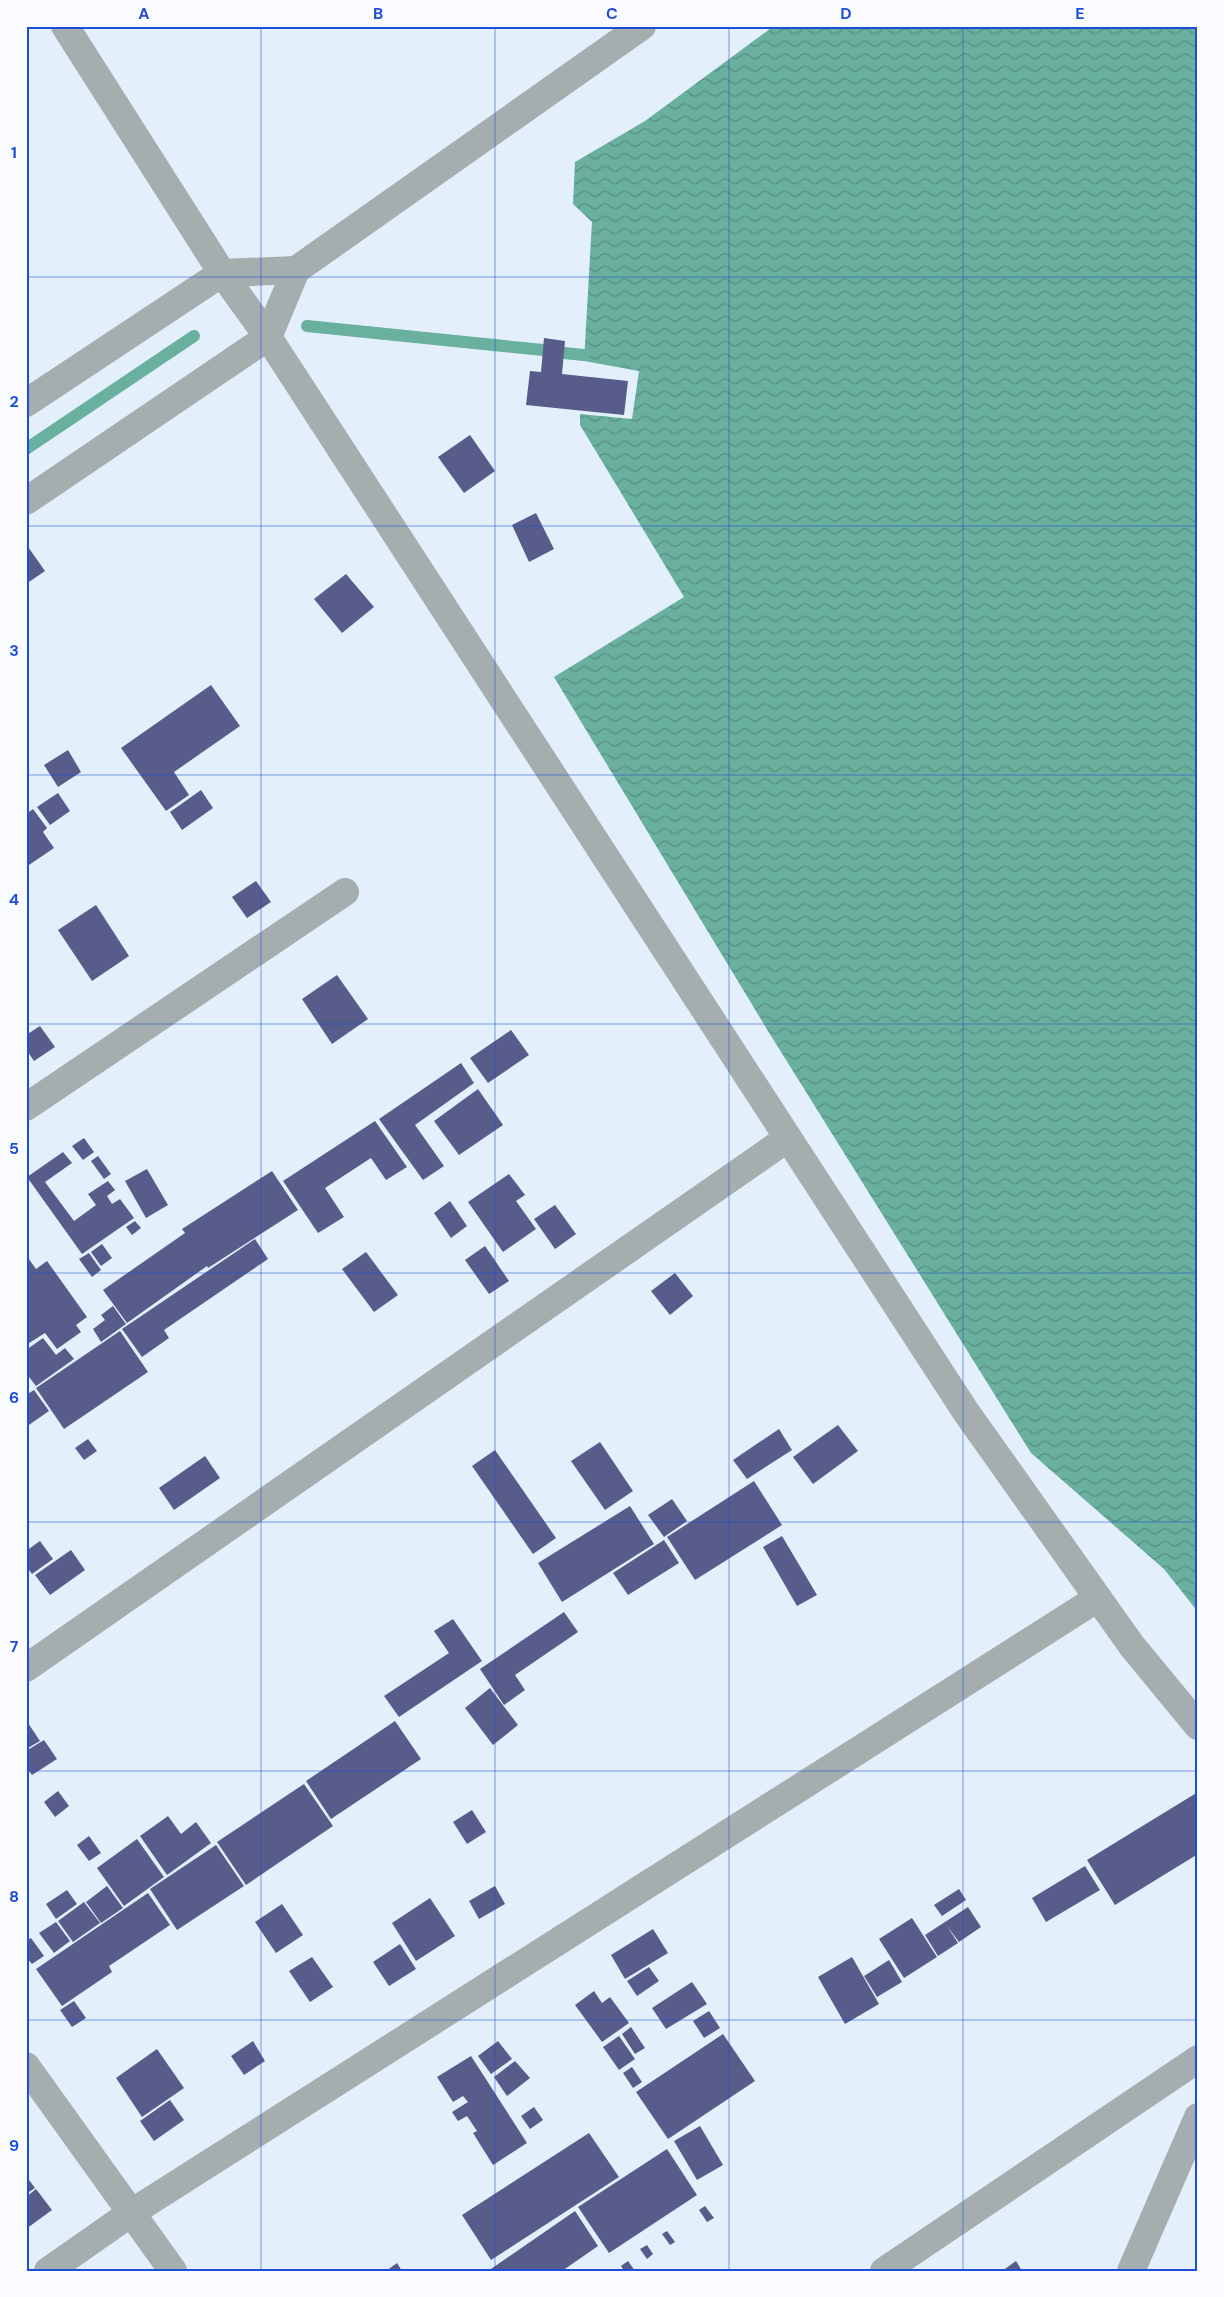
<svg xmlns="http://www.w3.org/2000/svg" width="1224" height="2297" font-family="'DM Sans',sans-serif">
	<defs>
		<pattern id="water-waves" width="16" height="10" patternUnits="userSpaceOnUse" patternTransform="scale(1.25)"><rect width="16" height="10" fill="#6ab09e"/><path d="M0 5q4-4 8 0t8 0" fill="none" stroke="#568f80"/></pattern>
	</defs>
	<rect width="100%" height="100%" fill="#e3f0fb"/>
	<polygon fill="url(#water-waves)" points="774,26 1198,26 1198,1612 1164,1569 1031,1453 768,1031 554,677 684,597 580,425 580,414 632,419 639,371 584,361 592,222 573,204 575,162 645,121"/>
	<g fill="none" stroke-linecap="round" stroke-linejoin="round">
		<g stroke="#6ab09e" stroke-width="12">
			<polyline points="307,326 543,350"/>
			<polyline points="564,353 584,355"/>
			<polyline points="26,449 194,336"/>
		</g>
	</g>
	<g fill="#575c8b">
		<polygon points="544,338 565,341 562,374 628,381 624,415 526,405 530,371 541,372"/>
		<polygon points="470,435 495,471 464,493 438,457"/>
		<polygon points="536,513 554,549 529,562 512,525"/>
		<polygon points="26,544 45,571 26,584"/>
		<polygon points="346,574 374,607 342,633 314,599"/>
		<polygon points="211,685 240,726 174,772 189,795 166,811 121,748"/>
		<polygon points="68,750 81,772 58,787 44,765"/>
		<polygon points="201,790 213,808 182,830 170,812"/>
		<polygon points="58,793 70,811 50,825 37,807"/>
		<polygon points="33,809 47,828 43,832 54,848 26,867 26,814"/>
		<polygon points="256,881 271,902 247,918 232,897"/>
		<polygon points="96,905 129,956 92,981 58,930"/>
		<polygon points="337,975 368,1019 332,1044 302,999"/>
		<polygon points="40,1026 55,1047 34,1061 26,1049 26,1035"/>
		<polygon points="511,1030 529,1055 488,1083 470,1058"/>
		<polygon points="461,1063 474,1083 415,1125 444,1166 423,1180 379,1119"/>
		<polygon points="478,1089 503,1125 459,1155 434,1121"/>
		<polygon points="375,1121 407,1167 386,1180 371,1158 325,1188 344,1217 318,1233 283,1181"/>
		<polygon points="84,1138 94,1152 83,1160 72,1146"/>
		<polygon points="63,1152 72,1163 45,1182 74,1221 96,1205 88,1194 108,1181 115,1190 107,1196 112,1204 120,1199 134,1218 82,1254 27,1177"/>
		<polygon points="98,1156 111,1174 104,1179 91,1161"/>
		<polygon points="147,1169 168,1205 146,1218 125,1181"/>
		<polygon points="272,1171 298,1210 208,1268 207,1266 127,1323 103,1290 185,1233 182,1229"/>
		<polygon points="509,1174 525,1195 516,1201 536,1229 503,1252 468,1202"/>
		<polygon points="450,1201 467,1226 451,1238 434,1213"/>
		<polygon points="555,1205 576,1234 555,1249 534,1219"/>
		<polygon points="135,1221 141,1228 132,1235 126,1227"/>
		<polygon points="255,1239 268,1259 164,1330 169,1338 142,1357 122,1329"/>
		<polygon points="102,1244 112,1258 101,1266 91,1252"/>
		<polygon points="485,1246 509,1281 489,1294 465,1260"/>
		<polygon points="366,1252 398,1295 374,1312 342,1269"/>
		<polygon points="89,1253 101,1270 92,1277 79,1259"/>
		<polygon points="26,1255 36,1269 47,1261 87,1317 76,1325 81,1332 57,1349 45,1333 26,1345"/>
		<polygon points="675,1273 693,1296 670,1315 651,1291"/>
		<polygon points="113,1306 126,1324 101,1342 93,1329 105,1320 101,1315"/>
		<polygon points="120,1331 148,1372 64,1429 36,1388"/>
		<polygon points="43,1338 56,1355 65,1348 74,1359 36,1386 26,1373 26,1350"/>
		<polygon points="34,1390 49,1411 26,1427 26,1395"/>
		<polygon points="838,1425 858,1451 813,1484 793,1457"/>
		<polygon points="779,1429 792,1450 747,1479 733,1460"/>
		<polygon points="88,1439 97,1451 84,1460 75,1448"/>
		<polygon points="600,1442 633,1491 605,1510 571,1461"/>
		<polygon points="495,1450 556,1538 533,1554 472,1466"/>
		<polygon points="205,1456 220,1478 174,1510 159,1488"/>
		<polygon points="754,1481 782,1525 695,1580 667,1537"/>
		<polygon points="672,1499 687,1521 664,1537 648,1515"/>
		<polygon points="630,1506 654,1544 562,1602 538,1563"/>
		<polygon points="782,1536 817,1595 797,1606 763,1547"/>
		<polygon points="664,1540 679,1563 628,1595 613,1573"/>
		<polygon points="40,1541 53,1559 32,1574 26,1566 26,1551"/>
		<polygon points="71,1550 85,1570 50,1595 35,1575"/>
		<polygon points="564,1612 578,1632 515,1675 525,1690 504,1705 480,1669"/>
		<polygon points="453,1619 482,1661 399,1717 384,1696 449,1653 434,1631"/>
		<polygon points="490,1688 518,1725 493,1745 465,1708"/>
		<polygon points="26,1720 40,1741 26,1749"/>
		<polygon points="395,1721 421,1759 331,1819 306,1781"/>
		<polygon points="44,1740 57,1759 32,1775 26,1767 26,1751"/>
		<polygon points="304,1784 333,1826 246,1885 217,1842"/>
		<polygon points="58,1791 69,1806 55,1817 44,1802"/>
		<polygon points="1198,1792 1198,1854 1115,1905 1087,1860"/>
		<polygon points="472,1810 486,1832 467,1844 453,1822"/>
		<polygon points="168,1816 181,1834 196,1822 211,1843 167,1875 140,1836"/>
		<polygon points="89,1836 101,1853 89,1861 77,1845"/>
		<polygon points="137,1839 164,1877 124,1906 97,1868"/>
		<polygon points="216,1845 244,1886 177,1930 150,1889"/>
		<polygon points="1085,1866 1100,1890 1046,1922 1032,1898"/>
		<polygon points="107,1886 123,1908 101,1923 86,1902"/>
		<polygon points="495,1886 505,1904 479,1919 469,1901"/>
		<polygon points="959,1889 966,1900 942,1916 934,1905"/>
		<polygon points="67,1890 77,1904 56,1919 46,1904"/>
		<polygon points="148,1893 170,1925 109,1966 112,1972 62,2006 36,1969"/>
		<polygon points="430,1898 455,1936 416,1961 392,1923"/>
		<polygon points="84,1902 100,1923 73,1942 58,1921"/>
		<polygon points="282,1904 303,1935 276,1953 255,1922"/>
		<polygon points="968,1907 981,1927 959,1942 947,1926 958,1943 938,1956 925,1935"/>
		<polygon points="912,1918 937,1957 904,1978 879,1939"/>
		<polygon points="56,1922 70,1941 54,1953 39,1933"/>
		<polygon points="653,1929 668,1953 625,1979 611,1955"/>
		<polygon points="31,1938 44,1956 32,1964 26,1957 26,1941"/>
		<polygon points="400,1944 416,1969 389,1986 373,1962"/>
		<polygon points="312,1957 333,1987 310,2002 289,1971"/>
		<polygon points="852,1957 879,2004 845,2024 818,1977"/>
		<polygon points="889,1960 902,1982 877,1997 864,1976"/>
		<polygon points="649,1967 659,1981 637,1996 627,1981"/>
		<polygon points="692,1982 707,2004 666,2029 652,2008"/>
		<polygon points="594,1991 602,2003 610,1997 629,2023 602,2042 575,2005"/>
		<polygon points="74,2001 86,2018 72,2027 60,2010"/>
		<polygon points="709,2011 720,2028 704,2038 693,2021"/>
		<polygon points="631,2027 645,2048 635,2054 622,2034"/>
		<polygon points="723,2034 755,2081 668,2139 636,2092"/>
		<polygon points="619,2036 635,2059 619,2070 603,2047"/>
		<polygon points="253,2041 265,2061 244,2075 231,2056"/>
		<polygon points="498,2041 512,2059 491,2074 478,2056"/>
		<polygon points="157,2049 184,2088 142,2117 116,2078"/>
		<polygon points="471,2056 527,2143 493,2165 473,2133 477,2131 467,2116 458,2121 452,2112 468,2102 463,2096 453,2102 437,2077"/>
		<polygon points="515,2061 530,2078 507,2096 494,2077"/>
		<polygon points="632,2067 642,2082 633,2088 623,2073"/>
		<polygon points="170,2100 184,2120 154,2141 140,2121"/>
		<polygon points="534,2107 543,2120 530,2129 521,2116"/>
		<polygon points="700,2126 723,2165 697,2180 674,2141"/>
		<polygon points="589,2133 619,2177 491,2260 462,2215"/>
		<polygon points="667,2149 697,2195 609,2253 578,2207"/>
		<polygon points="26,2176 35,2188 26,2194"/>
		<polygon points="36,2189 52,2210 26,2229 26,2197"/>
		<polygon points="705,2206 714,2218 707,2222 699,2210"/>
		<polygon points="575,2211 598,2246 562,2271 488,2271"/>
		<polygon points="667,2231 675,2242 670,2245 662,2234"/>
		<polygon points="647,2245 653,2254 647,2259 640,2249"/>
		<polygon points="628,2261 635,2271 624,2271 621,2266"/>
		<polygon points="1016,2261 1022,2271 1002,2271"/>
		<polygon points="397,2263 402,2271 386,2271"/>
	</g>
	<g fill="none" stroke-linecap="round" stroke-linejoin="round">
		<g stroke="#a5adae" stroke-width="28">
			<polyline points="65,26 222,273 268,337 966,1412 1132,1646 1198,1726"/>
			<polyline points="296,270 642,26"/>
			<polyline points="26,403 222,273 296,270 268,337 26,501"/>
			<polyline points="26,1107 345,892"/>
			<polyline points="26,1668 788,1138"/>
			<polyline points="26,2066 173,2271"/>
			<polyline points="48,2271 131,2213 1098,1598"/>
			<polyline points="884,2271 1198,2059"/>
			<polyline points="1131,2271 1198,2117"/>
		</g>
	</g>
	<path fill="none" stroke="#1d4ed8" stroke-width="1" stroke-opacity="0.55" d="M261,26v2245M495,26v2245M729,26v2245M963,26v2245M26,277h1172M26,526h1172M26,775h1172M26,1024h1172M26,1273h1172M26,1522h1172M26,1771h1172M26,2020h1172"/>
	<rect width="1224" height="2297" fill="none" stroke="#f9fbfe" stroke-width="55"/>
	<rect x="28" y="28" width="1168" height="2242" fill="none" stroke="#1d4ed8" stroke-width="2"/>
	<g font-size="16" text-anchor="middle" font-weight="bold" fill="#1d4ed8">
		<text x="144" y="19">A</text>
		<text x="378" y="19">B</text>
		<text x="612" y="19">C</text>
		<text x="846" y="19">D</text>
		<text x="1080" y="19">E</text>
		<text x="14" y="158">1</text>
		<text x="14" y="407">2</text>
		<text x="14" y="656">3</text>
		<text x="14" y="905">4</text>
		<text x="14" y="1154">5</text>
		<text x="14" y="1403">6</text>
		<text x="14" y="1652">7</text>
		<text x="14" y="1902">8</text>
		<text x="14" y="2151">9</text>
	</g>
</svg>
